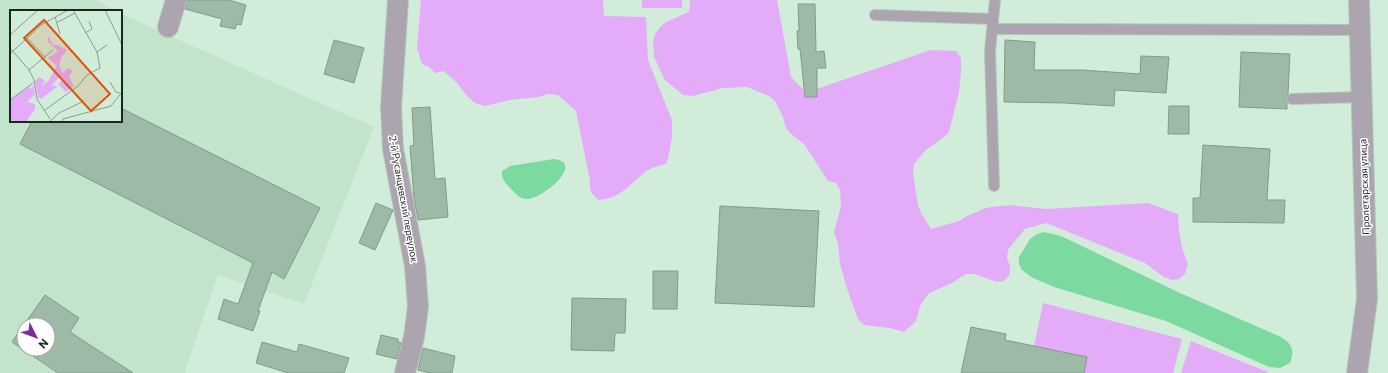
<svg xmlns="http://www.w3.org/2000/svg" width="1388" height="373" font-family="Commissioner,sans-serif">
	<rect width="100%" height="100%" fill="#d1edda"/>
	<path fill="#c1e4cb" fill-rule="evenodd" d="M0,0h96l19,11h-104v110h110v-107l253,113 -70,177 -86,-29 -33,96 1,2h-186zM24,325h24v24h-24z"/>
	<g fill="#e4acf8">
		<path d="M421,0h182l1,16 42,1 2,43 24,60v18l-5,25c-6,3 -15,4 -21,8 -16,13 -24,27 -47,29 -8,-6 -10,-10 -9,-19l-14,-70 -18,-16 -10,-1 -10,3 -28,3 -25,6 -10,-3 -8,-7 -10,-13 -13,-12 -9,2 -6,-6 -7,-3 -5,-16z"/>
		<rect x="642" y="0" width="40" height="8"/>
		<polygon points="690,0 777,0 791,77 806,92 823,87 831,84 931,50 956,51 961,58 961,73 959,92 949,132 944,137 926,150 914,164 913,174 918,205 921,213 931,229 959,221 965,217 983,209 991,207 1010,205 1046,209 1148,203 1178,214 1179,230 1182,248 1188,264 1185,274 1179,279 1172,280 1164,277 1145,263 1046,223 1025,229 1014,242 1008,250 1007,258 1010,266 1010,274 1004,281 997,282 974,274 966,274 952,283 929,293 920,306 916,321 904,332 889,328 864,325 858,319 847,289 840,264 838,244 834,232 841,206 840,190 836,183 828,181 804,144 790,133 786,128 783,117 775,101 769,96 747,87 723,88 693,96 683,95 665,80 654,57 653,41 655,34 660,27 666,22 689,12"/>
		<polygon points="1043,303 1182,339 1173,373 1084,373 1087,357 1034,346"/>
		<polygon points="1191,341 1268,372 1267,373 1181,373"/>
	</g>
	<g fill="#7cdaa1">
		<path d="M554,159c32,3 -12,41 -28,40 -6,0 -10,-5 -15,-10 -5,-5 -10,-10 -9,-18l8,-5z"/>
		<path d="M1044,232l17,4 119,57 101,44c11,7 14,13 9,26l-10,5 -11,-1 -103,-46 -112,-34 -21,-9 -11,-8 -3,-6v-7l11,-18 7,-5z"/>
	</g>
	<g fill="#9ebaa7" stroke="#819b89" fill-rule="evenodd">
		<polygon points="187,0 229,0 246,5 241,25 237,24 235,29 220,26 222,19 185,9"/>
		<polygon points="798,4 815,4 816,52 824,51 826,68 817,68 817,97 805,97 800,49 798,49 797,31 799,31"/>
		<polygon points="334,40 364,48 354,83 324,74"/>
		<polygon points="1005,40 1035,42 1034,70 1082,70 1140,74 1141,56 1169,57 1166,93 1115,90 1114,106 1064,103 1004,102"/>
		<polygon points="1241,52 1290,54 1288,94 1286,99 1287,103 1287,109 1239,107"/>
		<polygon points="1169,106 1189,106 1189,134 1168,134"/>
		<polygon points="430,107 435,179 445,178 448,217 418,220 414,198 410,146 414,145 412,108"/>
		<polygon points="121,108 320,208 284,279 272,272 258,311 260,311 253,331 218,319 224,299 238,304 253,263 20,144 32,121 121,121"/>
		<polygon points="1203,145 1270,149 1267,200 1285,200 1284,223 1193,222 1193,198 1200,198"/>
		<polygon points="376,203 393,210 375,250 359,243"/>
		<polygon points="720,206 819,211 814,307 715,303"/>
		<polygon points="653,271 678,271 677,309 653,309"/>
		<path d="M45,295l34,23 -9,14 63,41h-75l-46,-31zM24,325h24v24h-24z"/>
		<polygon points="572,298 626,299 625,333 615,333 614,351 571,350"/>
		<polygon points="971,327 1006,334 1005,340 1087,357 1084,373 961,373"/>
		<polygon points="381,335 398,339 398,342 401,343 397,359 376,354"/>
		<polygon points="262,342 297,352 299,344 349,358 344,373 288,373 256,363"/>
		<polygon points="423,348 455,356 452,373 430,373 418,370"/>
	</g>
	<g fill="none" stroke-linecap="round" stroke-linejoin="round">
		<defs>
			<g id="lane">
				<polyline points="875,15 993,19"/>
				<polyline points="993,29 1359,30"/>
				<polyline points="1292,99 1361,97"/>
				<polyline points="994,186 990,51 995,0"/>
			</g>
			<g id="street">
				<polyline points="398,0 391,107 393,149 415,266 418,307 414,337 405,373"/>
				<polyline points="168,27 176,0"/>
				<polyline points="1357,373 1367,299 1359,0"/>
			</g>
		</defs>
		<use href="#lane" stroke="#b0c9b8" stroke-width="12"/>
		<use href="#street" stroke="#b0c9b8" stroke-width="22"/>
		<use href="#lane" stroke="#aca4af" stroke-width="10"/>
		<use href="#street" stroke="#aca4af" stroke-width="20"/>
	</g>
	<g text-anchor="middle" stroke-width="3" stroke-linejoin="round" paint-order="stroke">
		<g font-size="10" fill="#1a251e" stroke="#fff">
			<text transform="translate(1364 187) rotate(-92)" y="4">Пролетарская улица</text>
			<text transform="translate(404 199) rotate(80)" y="4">2-й Русанцевский переулок</text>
		</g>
	</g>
	<g transform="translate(10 10)">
		<rect width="112" height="112" fill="#d1edda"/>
		<path d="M39,26l4,9h5l9,5 -6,8 -2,8 4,7 4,-5 6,2 -4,7 5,9 -8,6 -8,-8 5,-5 -5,-5 2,3 -9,9h7l-17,13 -3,-2 -3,-16 4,-4 6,4 -4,6 7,-6 9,-15 -9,-8 10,-7 -11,-10zM23,75l2,9 -8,8 8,2v5l-9,13h-16v-22l19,-13 2,2z" fill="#e4acf8"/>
		<path fill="none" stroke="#889d8f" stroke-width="1" d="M63,0l24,42 3,16M95,0l17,35M45,7l5,17M48,12l17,-9M75,23l7,-4 -3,-8M0,25l28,-25M17,28l18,19M0,38l19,22 5,10 3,19 13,20M87,42l10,-7M0,44l31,-29 27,-15M19,60l24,-20M100,72l6,10 4,1M0,90l23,-17M35,100l33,-24 9,-11 13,-7M39,112l10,-9 25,-12M52,112l1,-3 48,-13 11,-14"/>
		<path fill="#de560d" fill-opacity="0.15" stroke="#de560d" stroke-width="2" d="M34,10l66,74 -19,17 -67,-73z"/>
		<rect width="112" height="112" fill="none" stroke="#1a251e" stroke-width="2"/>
	</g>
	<g transform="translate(36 337) rotate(132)"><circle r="19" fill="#ffffff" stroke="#a3a8a5"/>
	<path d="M0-3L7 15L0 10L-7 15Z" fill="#7f2a99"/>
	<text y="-6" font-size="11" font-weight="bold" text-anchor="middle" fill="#1a251e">N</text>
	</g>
</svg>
